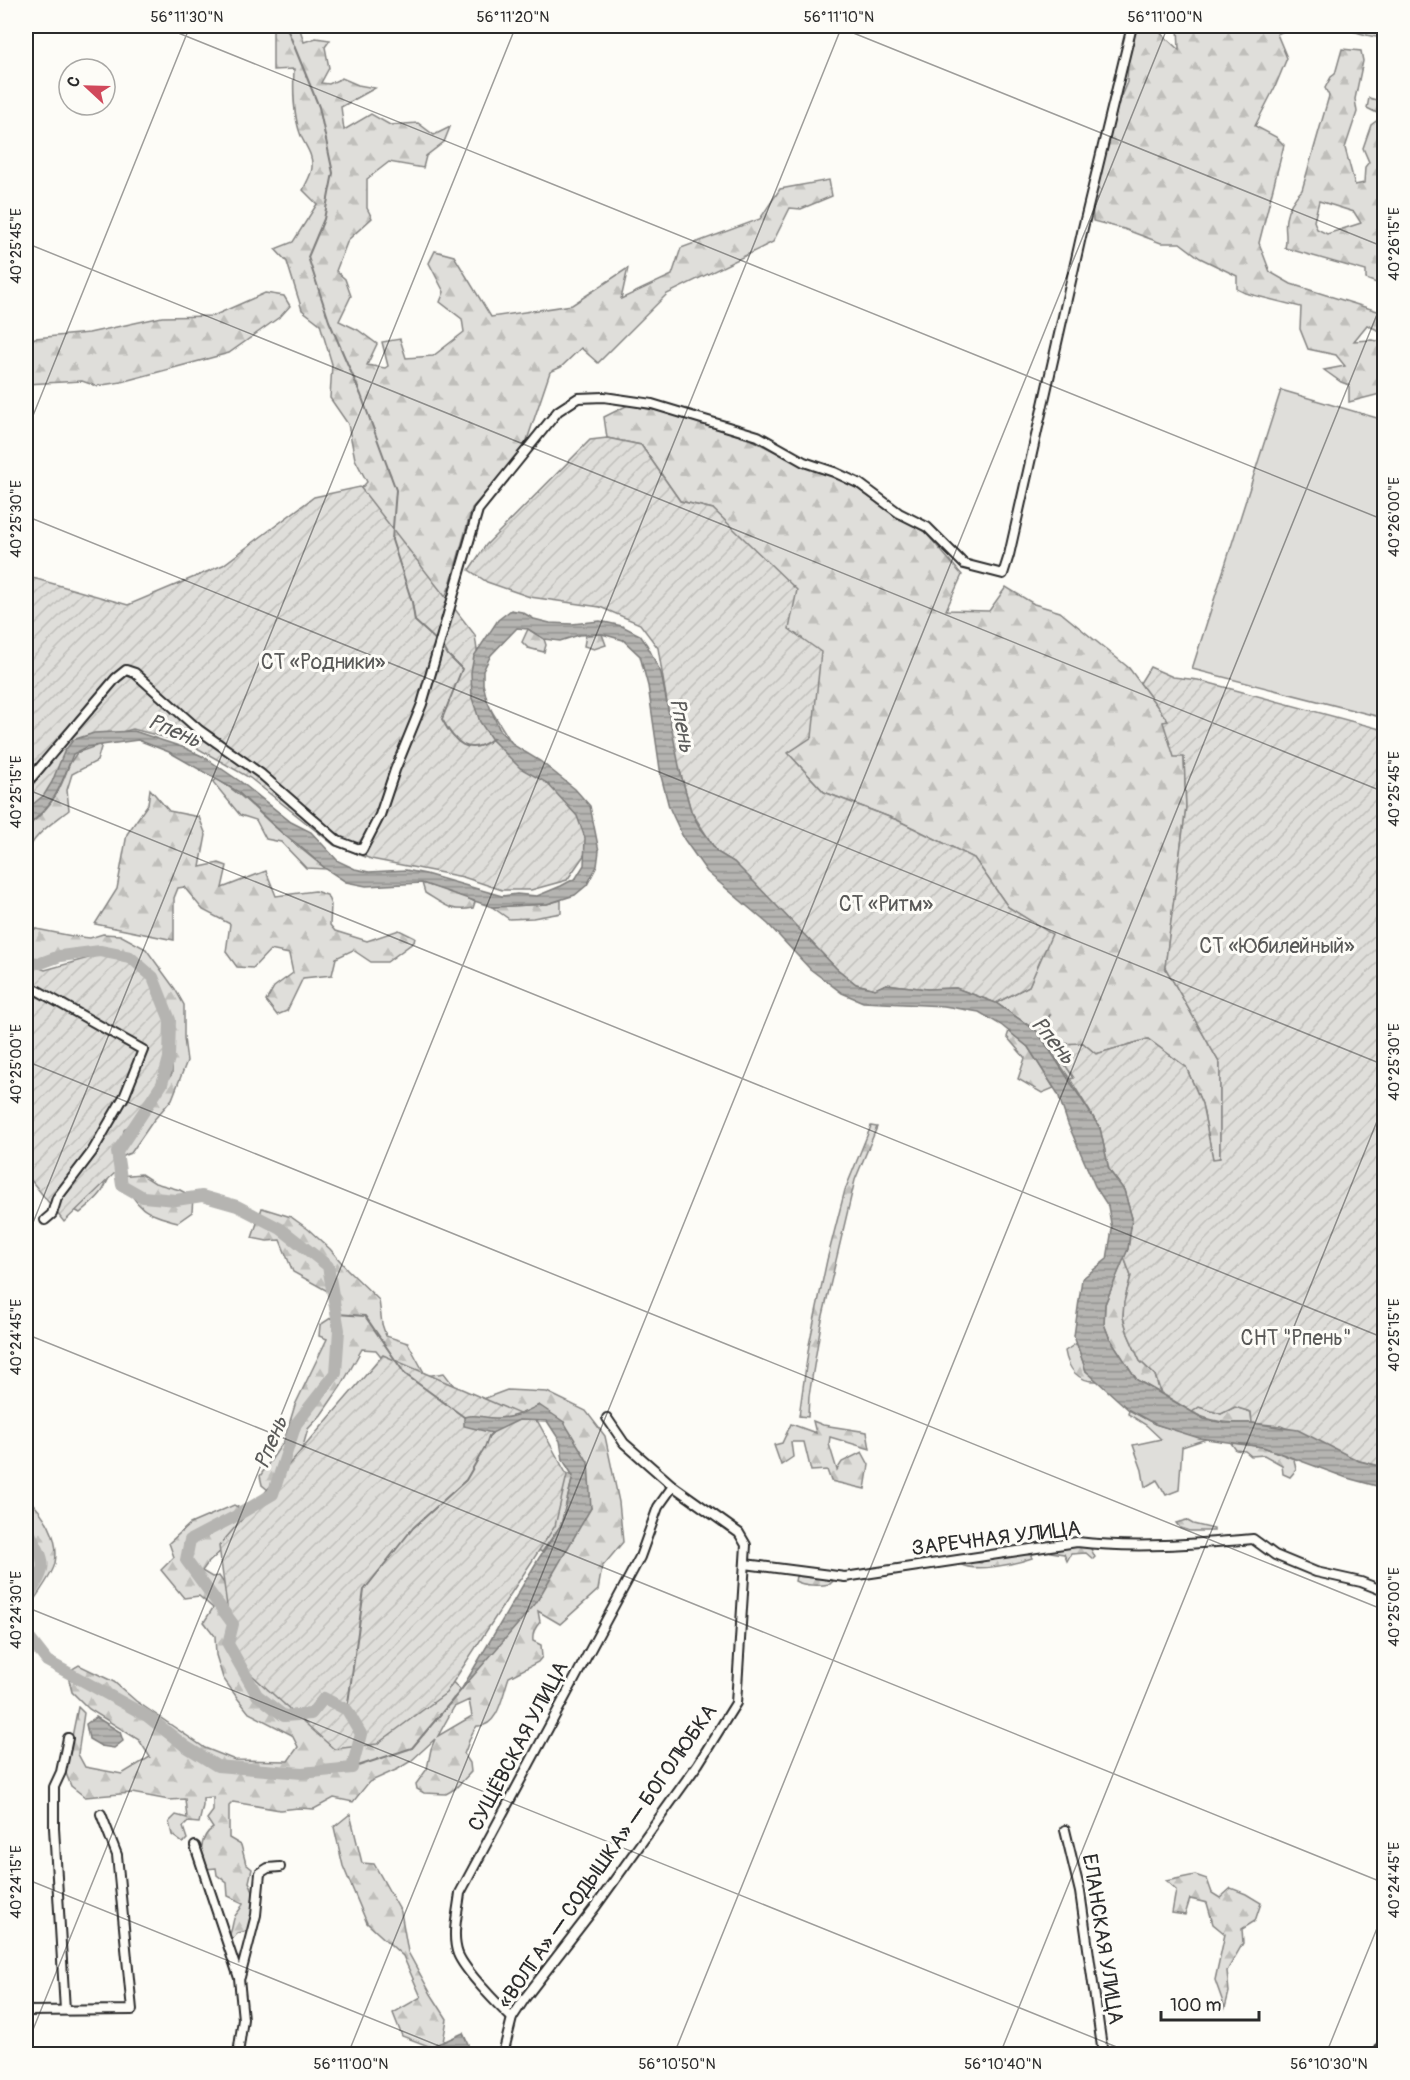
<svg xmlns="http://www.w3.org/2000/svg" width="1410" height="2080" font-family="Pangolin,sans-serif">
	<defs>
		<pattern id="forest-firs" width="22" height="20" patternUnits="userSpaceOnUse" patternTransform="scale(1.5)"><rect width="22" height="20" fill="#dfdeda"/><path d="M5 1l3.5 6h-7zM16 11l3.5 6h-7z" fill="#c0bfbb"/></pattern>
		<pattern id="garden-furrows" width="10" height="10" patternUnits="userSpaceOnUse" patternTransform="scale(1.5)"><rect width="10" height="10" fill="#dfdeda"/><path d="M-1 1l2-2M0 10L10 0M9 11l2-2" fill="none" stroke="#c0bfbb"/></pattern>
		<pattern id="water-rules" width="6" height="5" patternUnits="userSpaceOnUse" patternTransform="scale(1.5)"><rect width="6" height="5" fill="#b5b4b1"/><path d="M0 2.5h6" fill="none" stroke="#939390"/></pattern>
	</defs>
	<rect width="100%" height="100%" fill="#fdfcf7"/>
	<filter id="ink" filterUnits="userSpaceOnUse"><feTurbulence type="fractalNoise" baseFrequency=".0167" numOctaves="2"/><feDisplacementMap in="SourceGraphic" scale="12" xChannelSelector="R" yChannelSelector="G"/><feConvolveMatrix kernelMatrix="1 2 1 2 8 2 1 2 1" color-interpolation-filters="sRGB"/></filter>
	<g filter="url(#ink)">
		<g fill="#dfdeda" stroke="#858482" stroke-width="1.5">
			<polygon points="1281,390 1384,420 1384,718 1192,669"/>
			<polygon points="1129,1410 1155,1424 1206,1439 1182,1447 1179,1490 1166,1495 1157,1480 1145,1487 1142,1470 1133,1445 1161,1439 1146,1425 1128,1414"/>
		</g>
		<g fill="url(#forest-firs)" stroke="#858482" stroke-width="1.5" fill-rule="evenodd">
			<path d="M273,26h26l5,16 12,-4 14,2 -5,7 4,21 -8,15 8,1 13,-6 16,7 17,3 -34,19 3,23 27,-16 19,11 28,-2 16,12 16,-8 -6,15 -18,14 -3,12 -34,-6 -22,17v29l5,10 -24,22 -12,31 9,8 6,17 -12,25 19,9 19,14 -10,21 18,3 3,-2 -6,-24 18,-3 6,19 27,-2 31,-24 -2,-13 -22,-17 4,-10 -15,-29 6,-12 19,5 37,61 81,-12 56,-37 -7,31 51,-24 9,-27 79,-29 20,-30 49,-9 3,16 -31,13 -11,-1 -17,34 -106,52 -69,69 -17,-15 -20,19 -11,5 -26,77 -52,59 -22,77 -10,25 -86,-114 13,-14 -12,-23 -7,-35 -18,-26 2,-34 -12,-40 -18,-14 -15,-48 -12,-13 18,-7 24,-38 -14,-14c3,-7 9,-16 9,-23 1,-12 -6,-20 -11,-31 -8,-21 -8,-45 -7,-67l-21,1z"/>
			<polygon points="1136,26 1153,26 1179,50 1178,26 1294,26 1277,34 1287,58 1275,87 1255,126 1276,137 1284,145 1259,243 1270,272 1291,284 1384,313 1384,333 1367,325 1354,341 1372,340 1384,342 1382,361 1384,362 1384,393 1349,402 1349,385 1341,382 1324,370 1345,366 1336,355 1308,349 1300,329 1301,307 1245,293 1237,289 1237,276 1200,258 1180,243 1161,243 1124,229 1093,221 1092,198 1119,101 1127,82 1129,45"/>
			<path d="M1349,26h35v11c-10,2 -25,-5 -36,-7z"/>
			<path d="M1342,49l19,2 2,10 -8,38 2,13 -12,36 10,37 9,-2 1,-16 4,-5 -6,-14 8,-23 12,-9 -16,-8 2,-10 15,4v184l-18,-7v-8l-81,-23c3,-12 -1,-18 1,-29 2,-12 8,-21 16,-29l27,-94 -4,-8 6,-11 4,-3zM1319,201l35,11 7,11 -34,11 -10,-5 -3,-8z"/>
			<polygon points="265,293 284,296 290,306 281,316 229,353 121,382 96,386 82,381 26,384 26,343 35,338 89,333 162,317 213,316"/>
			<polygon points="628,405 681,415 754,441 801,465 849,483 896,516 925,532 962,575 946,610 989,611 1006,587 1034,604 1060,612 1129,668 1169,722 1164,722 1184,756 1186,807 1165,967 1220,1064 1220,1158 1213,1160 1202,1104 1186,1067 1148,1039 1096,1054 1083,1043 1056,1051 1075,1079 1070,1079 1038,1032 996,1003 1029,986 1051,934 1008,907 974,858 897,820 824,792 788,753 812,736 789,629 713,509 680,501 641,445 607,438 604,417"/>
			<polygon points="528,629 544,639 546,645 544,652 528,648 522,642"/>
			<polygon points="602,634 606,645 594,649 584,646 586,635"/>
			<path d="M102,744l-5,17 -25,13 -5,16 2,20c-16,13 -37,25 -43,46v-28c29,-24 35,-39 47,-74z"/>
			<path d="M217,779c28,17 41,34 65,54 14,12 29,24 44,36l-20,-1 -25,-26 -15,-3 -10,-19 -16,-5 -27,-33z"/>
			<polygon points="150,789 169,811 199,817 206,835 200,867 219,863 227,866 222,888 266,871 276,896 315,891 327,895 331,905 330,925 335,931 367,941 399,930 415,938 414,942 387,962 371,962 353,950 336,958 332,975 303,978 287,1011 277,1015 266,1001 274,987 293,973 289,954 270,950 253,968 237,967 226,952 230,924 203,910 184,887 178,888 174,898 174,940 95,924 117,889 127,834 148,804"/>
			<path d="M422,883l42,13 11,6 -2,6c-21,5 -30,-4 -48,-15z"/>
			<polygon points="561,900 561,913 533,918 509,919 492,907 547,904"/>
			<path d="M26,927l46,9 18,2 13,-4 17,1 26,14 29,40 9,16v33l3,23 -15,38 -19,22 -22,32c-18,4 -21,28 -30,40 -6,8 -14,14 -21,20l-11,-6 37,-249 -6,-7 -40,5 -19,7 -15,-1z"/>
			<polygon points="1009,1031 1028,1047 1054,1088 1042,1093 1018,1079 1025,1058 1007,1037"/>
			<polygon points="871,1126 877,1127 855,1180 821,1324 809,1396 808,1417 799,1416 809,1345 827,1260 845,1190"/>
			<path d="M141,1174l14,9 25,7 13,7 -1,15 -14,10c-38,-9 -39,-14 -58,-46z"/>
			<polygon points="262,1208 291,1217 308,1229 330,1249 347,1269 379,1300 382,1324 386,1336 408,1343 426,1376 444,1373 461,1395 396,1375 376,1350 362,1349 341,1386 321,1415 308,1429 299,1460 273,1494 262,1485 260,1476 284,1441 295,1405 327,1339 319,1336 320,1325 337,1314 333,1294 293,1272 280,1240 267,1241 252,1238"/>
			<polygon points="1124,1257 1131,1276 1124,1302 1123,1317 1128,1334 1140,1361 1155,1375 1160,1393 1137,1380 1109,1337 1104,1324 1105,1304"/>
			<path d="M1077,1343l9,28 12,10c-20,1 -30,-12 -33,-30z"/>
			<path d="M507,1390l40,2 39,19 19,25 14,66 4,40 -21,25 -4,23 -38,34 -22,-13 2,11c-5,6 -8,11 -7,19l8,4 1,12 -4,5 -29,15c-6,15 -10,51 -32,49 -8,9 -8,18 -13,28l6,9 1,9 -16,17 -9,5 -22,-1 -7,-4 -1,-5 11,-15 4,-20 4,-10 -24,22 -13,8 -29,13 -16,20 -19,-4 -20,11 -16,-1 -18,2 -47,-8 -4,4v32l12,7 5,19 6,5 -3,13c9,15 4,34 -2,49l-9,2 -6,6 -3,-3c4,-7 3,-14 6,-20 3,-5 6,-6 8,-13l-15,-7 -1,-13 -10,-8 -1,-7 -10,1c-8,-12 -6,-33 7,-41l-6,-9 6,-8v-14l-10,1v8l-4,17 -11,-1 -5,5 4,12 -4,4 -11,-8 -3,-13 7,-7 11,3 -2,-19 -16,1 -37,-7 -47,4 -14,-11 -6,-15 13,-64 6,6 -6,41 7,13 37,7 28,-17 -11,-17 -50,-31 -17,-17 -5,-20 12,-7 35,17 22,19 69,47 30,12 53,1 10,-14 -6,-12 -43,-22 -11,-14 -15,-21 -7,-23 -1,-19 -11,-14 9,-14 -14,-12 -15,2 -23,-28 13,-13 -5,-14 21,-19 44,-19 12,6 -3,19 -36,34 -5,7 10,6 7,-1 16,23 210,76 16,15 130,-182 -27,-86 -48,-5 -41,-15zM469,1700l3,16 -34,20 16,-29z"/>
			<path d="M1199,1407l22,7 14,-7 16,5 1,11c-21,0 -41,0 -60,-11z"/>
			<polygon points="813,1421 823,1425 867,1432 870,1449 830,1437 829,1444 837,1470 842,1462 862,1452 869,1465 865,1489 831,1481 827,1470 811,1471 804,1442 791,1442 793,1457 781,1465 774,1445 782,1443 791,1424 816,1433"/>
			<polygon points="1231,1443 1263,1447 1294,1459 1296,1470 1290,1477 1283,1474 1282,1465 1264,1455 1251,1456 1245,1451 1236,1450"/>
			<polygon points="552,1466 573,1476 561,1525 542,1552 532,1547"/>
			<path d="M26,1497c18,16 34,41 29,66 -2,12 -22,38 -29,48z"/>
			<polygon points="1186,1520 1193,1524 1214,1529 1214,1531 1189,1531 1180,1528 1176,1523"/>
			<polygon points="1089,1545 1095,1557 1093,1559 1086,1553 1071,1554 1067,1561 1064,1554 1051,1552 1051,1549"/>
			<path d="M1022,1554l9,1 1,3c-17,6 -57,15 -72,6l2,-3 19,2 6,-5z"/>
			<path d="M796,1576l36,3 1,2 -3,3c-10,2 -26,2 -35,-3z"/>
			<polygon points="350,1814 362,1863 374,1864 401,1912 408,1952 431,1994 447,2019 443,2042 431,2047 402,2036 393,2013 421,1997 403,1956 367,1923 343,1866 334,1827"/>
			<polygon points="1195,1875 1207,1879 1212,1893 1220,1898 1231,1888 1246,1894 1261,1903 1255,1921 1242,1929 1243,1943 1227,1971 1229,1992 1225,2008 1215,1980 1225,1934 1213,1924 1207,1903 1190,1899 1185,1915 1172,1913 1176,1890 1166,1881"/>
		</g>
		<g fill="url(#garden-furrows)" stroke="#858482" stroke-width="1.5">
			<polygon points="607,438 641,445 680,501 713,509 797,590 789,629 821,652 812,737 788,753 824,792 897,820 974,858 1008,907 1052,934 1029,986 996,1003 956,988 927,989 886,984 876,989 856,984 836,968 734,862 717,852 691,811 676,757 658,648 640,624 600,607 530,597 487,582 469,570 486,545 590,440"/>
			<polygon points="360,487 475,635 483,697 514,747 583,799 587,851 567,880 531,890 502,890 463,877 371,859 334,845 250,778 190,744 133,729 84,742 49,795 26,824 26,576 128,605 223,565 314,497"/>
			<polygon points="1150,667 1173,677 1198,680 1384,730 1384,1467 1360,1461 1281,1426 1252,1423 1251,1412 1235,1407 1221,1414 1199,1407 1192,1412 1161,1393 1155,1375 1140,1361 1128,1334 1123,1317 1124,1302 1131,1276 1124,1257 1128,1249 1132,1218 1124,1190 1109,1170 1100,1128 1070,1079 1074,1078 1056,1051 1056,1044 1083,1043 1096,1054 1148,1039 1186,1067 1202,1104 1213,1159 1220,1158 1220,1064 1165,967 1186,807 1184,757 1174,757 1163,722 1168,721 1140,683"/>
			<polygon points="103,954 132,963 160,990 173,1028 172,1074 147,1108 124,1130 117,1171 64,1222 26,1174 26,963 45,970"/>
			<polygon points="383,1355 538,1422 567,1475 555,1526 446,1693 377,1744 334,1749 234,1659 219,1546"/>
		</g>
		<g fill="url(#water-rules)" stroke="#7e7d7b" stroke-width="1.5">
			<path d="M511,610l11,2 12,7 16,4 22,1 28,-3 22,5 18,9 7,10 14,28 19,98 11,40 8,15 7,9 11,17 17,10 21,21 81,85 20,16 19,5 11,-5 41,5 29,-1 40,15 42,29 62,96 9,42 15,20 8,28 -4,31 -23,55 -1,20 5,13 28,43 67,39 20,4h28l46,7 61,31 25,6v21l-37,-10 -84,-31 -64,-9 -44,-14 -26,-14 -43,-39 -12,-35 8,-57 25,-20 5,-30 -4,-23 -13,-20 -27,-62 -10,-30 -30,-47 -27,-22 -22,-13 -35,-6 -81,-4 -21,-9 -32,-24 -42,-45 -61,-52 -23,-33 -15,-32 -8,-31 -13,-90 -8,-30 -17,-16 -21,-6 -23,1 -19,6 -16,-2 -16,-10 -11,-1 -26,27 -8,16v13l4,16 13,31 15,15 25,15 35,28 15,17 9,45 -2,15 -10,19 -12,10 -28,9 -55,3 -70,-24 -56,3 -20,-4 -20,-13 -30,-26 -14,-10 -45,-42 -68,-39 -31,-12 -51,7 -14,7c-14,37 -17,47 -47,74v-18l18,-15 8,-13 12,-30 9,-12 21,-7 40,-2 51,17 19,9 37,25 50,40 20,10 27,29 17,8 14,3 37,-2 20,4 76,22 15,-2 20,2 24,-10 15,-8 8,-13 1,-27 -8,-22 -30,-33 -27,-15 -28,-28 -12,-18 -8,-24 -1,-26 3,-16 24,-36z"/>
			<path d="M539,1405l25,17 24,40 3,46 -55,95 -75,87 78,-132 22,-33 12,-49 -10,-16 -3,-19 -13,-20 -28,-1 -27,13 -28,-7v-9c13,-4 21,2 34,1 16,0 27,-6 41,-13z"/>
			<polygon points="96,1717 120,1732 123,1741 114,1748 101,1746 89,1739 86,1724"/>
			<polygon points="463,2033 468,2044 469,2054 413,2054 413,2052 443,2042"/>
		</g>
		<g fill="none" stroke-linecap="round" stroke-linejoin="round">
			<g stroke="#7e7d7b" stroke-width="2">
				<polyline points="286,26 319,107 333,173 324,219 308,257 329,321 361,395 396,490 392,540 412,602 415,621 437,641"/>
				<path d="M442,645l6,10 14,14 -20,50c12,23 26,39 52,19"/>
				<polyline points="1039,1036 1043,1026 1050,1015"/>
				<polyline points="337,1314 365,1316 405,1374 464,1417"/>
				<polyline points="347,1710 364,1590 413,1528 466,1480 485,1447 489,1436 492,1433"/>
				<polyline points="352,1768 412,1748 461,1690"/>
			</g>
			<g stroke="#b5b4b1" stroke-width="12">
				<polyline points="26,962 41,963 60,956 100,951 130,957 153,977 170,1020 169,1058 162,1084 117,1152 122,1185 143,1197 176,1200 202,1196 237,1206 281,1229 328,1266 339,1330 336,1373 296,1424 273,1494 236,1516 190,1540 186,1560 233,1624 228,1644 257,1695 284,1716 311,1714 324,1698 347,1710 361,1734 352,1768 302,1773 217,1766 185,1746 147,1716 47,1661 26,1634"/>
				<path d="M26,1526c19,38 25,36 0,73"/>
			</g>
			<defs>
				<g id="minor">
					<polyline points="26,784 116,678 126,670 135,673 199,730 261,774 338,841 362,850 380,815 395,770 422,704 478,510 558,411 578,398 604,397 652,404 758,436 804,462 834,472 860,484 899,513 927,527 964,564 1003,574 1009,555 1083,228 1132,26"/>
					<polyline points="26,984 143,1050 125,1095 92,1152 57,1198 52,1214 45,1220"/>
					<path d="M745,1564l100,13 232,-35c58,7 117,2 176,-3l22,16 41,17 45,10 23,9"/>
					<polyline points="1065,1830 1080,1892 1103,2054"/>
					<polyline points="195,1846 239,1978 243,2019 238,2054"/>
					<polyline points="240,1977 256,1915 260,1873 268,1868 280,1867"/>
					<polyline points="65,2010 54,1828 54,1787 61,1772 68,1738"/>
					<polyline points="26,2011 132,2010 117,1855 101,1814"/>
					<path d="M512,2018c-14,-13 -47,-47 -54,-64 -7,-19 0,-42 2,-61l180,-336 18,-50 15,-21"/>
					<polyline points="503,2054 512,2018 525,1998 596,1906 698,1764 736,1703 746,1545 739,1533 673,1486 624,1443 607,1418"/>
					<polyline points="1377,2054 1384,2043"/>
				</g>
			</defs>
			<use href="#minor" stroke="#2b2b2b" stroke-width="12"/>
			<use href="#minor" stroke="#fdfcf7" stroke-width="8"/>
		</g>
	</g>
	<path fill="none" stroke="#2b2b2b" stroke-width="1.5" stroke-opacity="0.45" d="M161,26l1223,494M836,26l548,221M26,243l1358,549M26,433l164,-407M26,516l1358,549M26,789l1358,549M26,1061l1358,549M26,1240l490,-1214M26,1334l1358,549M26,1607l1108,447M26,1879l433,175M26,2047l816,-2021M348,2054l820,-2028M674,2054l710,-1757M1000,2054l384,-950M1326,2054l58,-143"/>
	<g text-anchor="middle" stroke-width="6" stroke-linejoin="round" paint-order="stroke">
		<g font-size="21" fill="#585857" stroke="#fdfcf7">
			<text x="323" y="669">СТ «Родники»</text>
			<text x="886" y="911">СТ «Ритм»</text>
			<text x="1277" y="953">СТ «Юбилейный»</text>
			<text x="1296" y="1345">СНТ "Рпень"</text>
		</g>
		<g font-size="21" fill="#2b2b2b" stroke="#fdfcf7">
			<text transform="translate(996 1538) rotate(-7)" y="7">ЗАРЕЧНАЯ УЛИЦА</text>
			<text transform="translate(518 1746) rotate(-62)" y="7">СУЩЁВСКАЯ УЛИЦА</text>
			<text transform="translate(607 1856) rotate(-55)" y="7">«ВОЛГА» — СОДЫШКА» — БОГОЛЮБКА</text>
			<text transform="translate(1103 1939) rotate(81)" y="7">ЕЛАНСКАЯ УЛИЦА</text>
		</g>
		<g font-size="22" font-style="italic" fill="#5b5b5a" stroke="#fdfcf7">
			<text transform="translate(683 725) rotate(79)" y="8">Рпень</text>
			<text transform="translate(175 730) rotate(23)" y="8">Рпень</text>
			<text transform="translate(1054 1040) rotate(50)" y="8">Рпень</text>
			<text transform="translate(270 1442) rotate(-68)" y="8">Рпень</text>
		</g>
	</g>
	<rect width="1410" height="2080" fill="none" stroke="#fdfcf7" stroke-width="66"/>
	<g transform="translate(87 87) rotate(292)"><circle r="28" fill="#fdfcf7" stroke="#a9a8a5" stroke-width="1.5"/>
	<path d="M0-4.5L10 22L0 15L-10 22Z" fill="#d1495b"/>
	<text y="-9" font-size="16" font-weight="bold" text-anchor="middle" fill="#2b2b2b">С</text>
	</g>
	<path d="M1161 2011v9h98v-9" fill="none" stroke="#2b2b2b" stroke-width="3"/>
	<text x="1170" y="2011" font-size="18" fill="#2b2b2b" stroke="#fdfcf7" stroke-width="4.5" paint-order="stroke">100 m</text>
	<rect x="33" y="33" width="1344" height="2014" fill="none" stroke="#2b2b2b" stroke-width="2"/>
	<g font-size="15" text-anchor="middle" fill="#2b2b2b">
		<text x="187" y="22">56°11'30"N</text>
		<text x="513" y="22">56°11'20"N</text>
		<text x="839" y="22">56°11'10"N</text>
		<text x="1165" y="22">56°11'00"N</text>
		<text transform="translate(1394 244) rotate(-90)" y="5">40°26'15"E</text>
		<text transform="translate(16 246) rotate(-90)" y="5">40°25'45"E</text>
		<text transform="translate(1394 517) rotate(-90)" y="5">40°26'00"E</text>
		<text transform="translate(16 519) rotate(-90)" y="5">40°25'30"E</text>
		<text transform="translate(1394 789) rotate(-90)" y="5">40°25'45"E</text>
		<text transform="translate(16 792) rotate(-90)" y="5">40°25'15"E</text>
		<text transform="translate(1394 1062) rotate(-90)" y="5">40°25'30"E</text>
		<text transform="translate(16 1064) rotate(-90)" y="5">40°25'00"E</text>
		<text transform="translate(1394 1335) rotate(-90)" y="5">40°25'15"E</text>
		<text transform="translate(16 1337) rotate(-90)" y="5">40°24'45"E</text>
		<text transform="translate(1394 1607) rotate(-90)" y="5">40°25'00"E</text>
		<text transform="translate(16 1610) rotate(-90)" y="5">40°24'30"E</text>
		<text transform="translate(1394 1880) rotate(-90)" y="5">40°24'45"E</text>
		<text transform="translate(16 1882) rotate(-90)" y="5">40°24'15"E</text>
		<text x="351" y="2069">56°11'00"N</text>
		<text x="677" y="2069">56°10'50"N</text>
		<text x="1003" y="2069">56°10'40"N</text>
		<text x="1329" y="2069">56°10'30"N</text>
	</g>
</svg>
